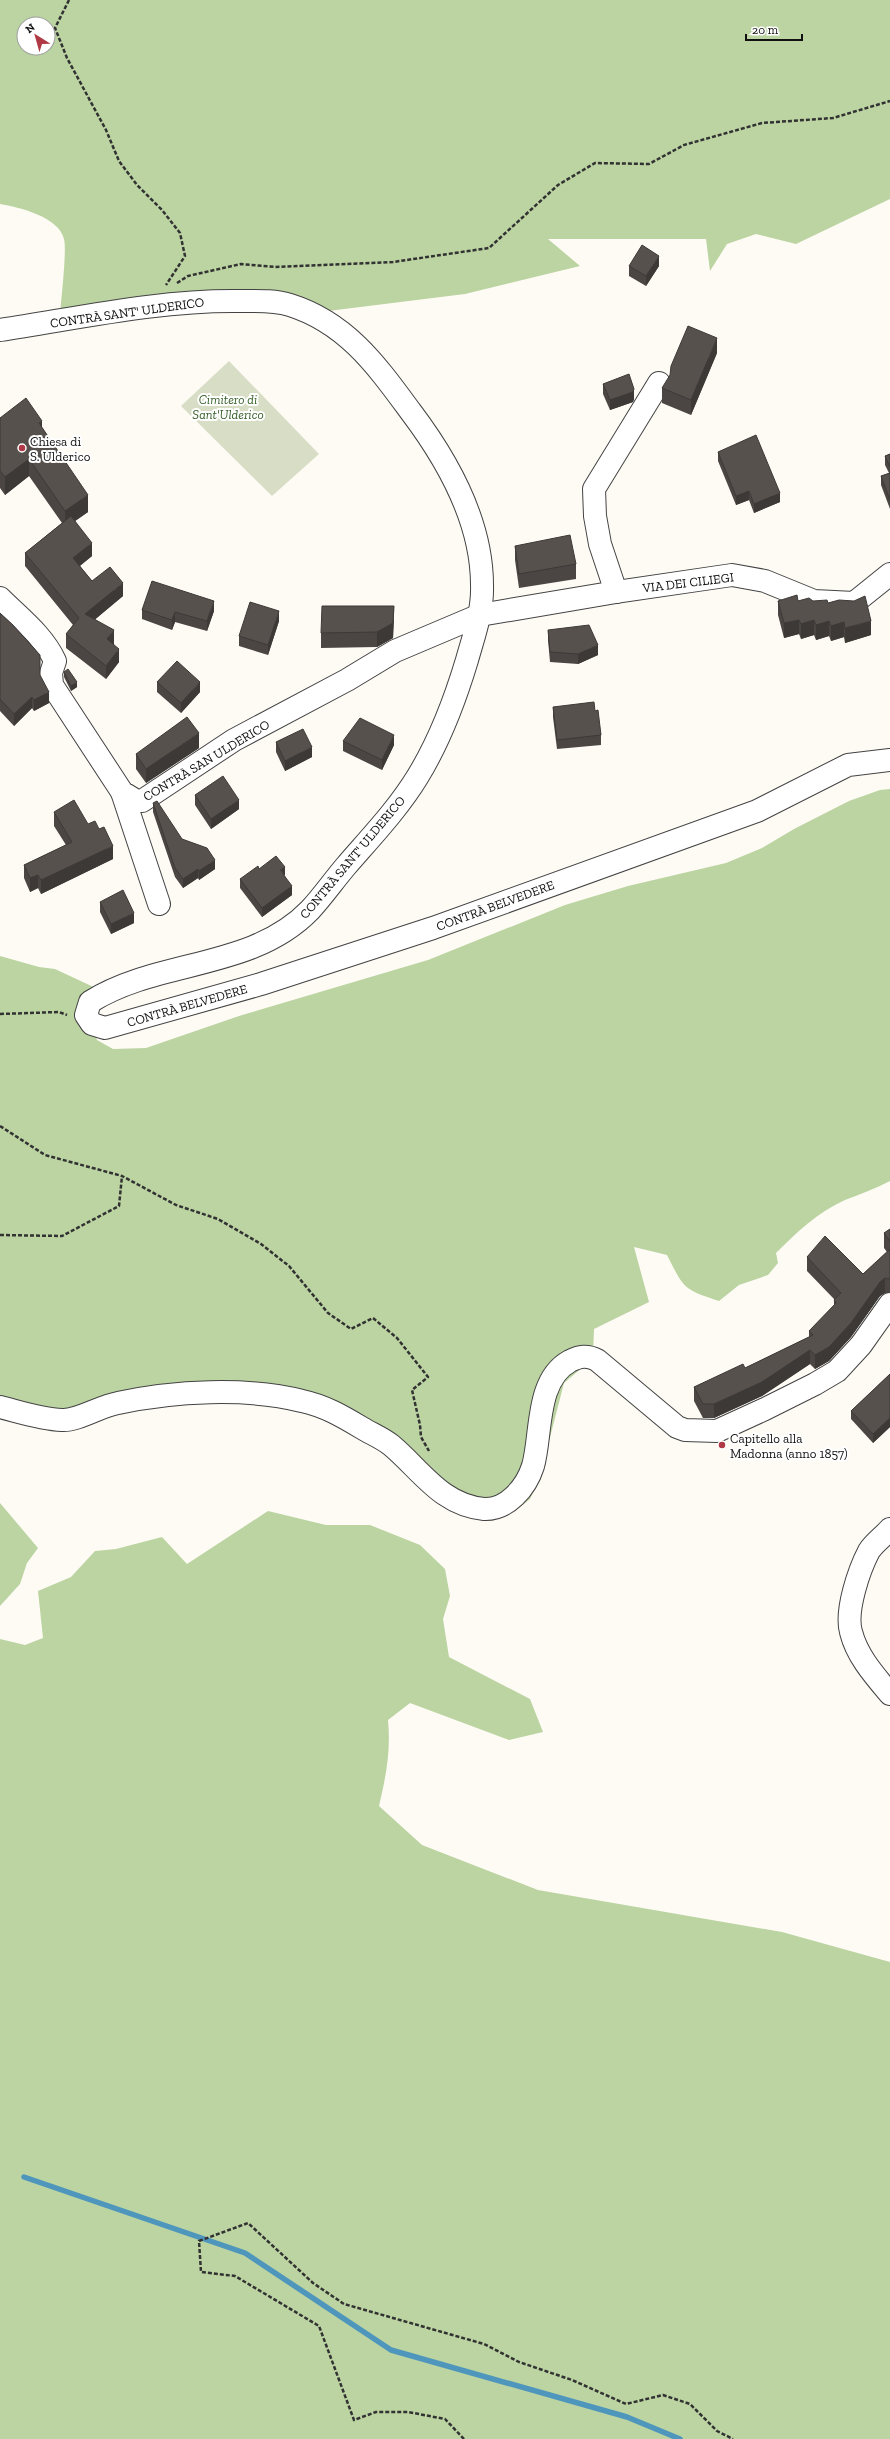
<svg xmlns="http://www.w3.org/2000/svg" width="890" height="2439" font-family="'Zilla Slab',serif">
	<rect width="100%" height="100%" fill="#fefbf4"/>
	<g fill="#bbd4a2" fill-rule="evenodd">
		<path d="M0,0h890v199l-94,45 -40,-10 -29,10 -17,27 -4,-32h-158l32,27 -115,28 -153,19 -16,-8 -236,11c1,-16 7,-65 4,-77 -5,-22 -45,-32 -64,-35zM24,24h24v24h-24z"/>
		<path d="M890,789v392c-15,8 -30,13 -45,19 -27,12 -49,33 -69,53l2,10 -10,12 -29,10 -20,16c-37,-12 -35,-13 -52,-46l-33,-8 15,55 -55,27 -1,26 -10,12 -19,16 -25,97 -9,19 -15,12 -10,2 -39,-13 -53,-50 -34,-24 -127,-38 -181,22h-15l-56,-9v-445l39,11 16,2 45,21 -9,29 6,21 16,9 33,-1 93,-32 189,-56 137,-55 63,-19 98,-23 36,-15 32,-19 55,-28 31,-11z"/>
		<polygon points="0,1503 38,1548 27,1563 20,1584 0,1606"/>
		<path d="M268,1511l58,14h44l50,20 25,24 5,27 -7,23 6,38 81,42 13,33 -34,8 -99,-37 -22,17c3,31 -2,56 -9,86l43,39 116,45 244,42 108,30v477h-890v-800l25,6 18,-7 -5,-47 33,-14 24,-26 21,-2 46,-12 25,27z"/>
	</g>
	<polygon fill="#d8dec6" points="229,361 319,454 272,496 181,406"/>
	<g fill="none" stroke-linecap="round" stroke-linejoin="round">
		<polyline stroke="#4f96bd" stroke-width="5.5" points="24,2177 245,2253 391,2350 627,2417 680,2439"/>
		<defs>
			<g id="minor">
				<path d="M0,330c79,-12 159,-30 239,-29 17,0 35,-1 51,4 57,18 87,61 121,107 37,49 71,110 71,173 1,26 -8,50 -15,75 -12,40 -27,80 -49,116 -20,33 -47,61 -72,90 -12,14 -23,30 -36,44 -58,60 -152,49 -220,92l-4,13 6,9 13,4 156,-44 172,-56 324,-117 91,-46 42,-5"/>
				<polyline points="616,592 600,544 595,516 594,489 659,383"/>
				<path d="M0,598c20,20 43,37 55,63l-4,12 1,12 70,107 13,8 7,1 92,-61 113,-60 48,-29 85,-36 136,-23 116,-17 33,6 49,20 40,2 36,-29"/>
				<polyline points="122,792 159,904"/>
				<path d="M0,1407c20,5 41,12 62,13 16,1 38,-14 56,-17 56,-12 128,-16 184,-2 23,5 40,15 60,27 10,6 20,10 29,17 30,25 50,60 93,64 23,1 42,-21 49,-43 9,-31 2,-86 37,-105 10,-5 17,-6 27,-1l80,67 8,3 32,1 48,-22 50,-25 22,-13 24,-26 29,-41"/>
				<path d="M890,1529c-6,7 -16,14 -21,22 -10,19 -24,60 -18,81 6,24 23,43 39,62"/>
			</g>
		</defs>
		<use href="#minor" stroke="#434343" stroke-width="24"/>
		<g stroke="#323232" stroke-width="2.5" stroke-dasharray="4 2" stroke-linecap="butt">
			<polyline points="69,0 55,28 67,58 106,130 119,161 137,185 162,210 180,233 185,256 166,285"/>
			<polyline points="177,283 188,276 241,264 275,267 393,262 489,248 558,185 595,163 649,164 684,145 762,123 833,118 890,101"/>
			<polyline points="0,1014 59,1012 67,1015"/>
			<polyline points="0,1126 45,1155 122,1176 176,1205 218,1219 261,1244 289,1266 328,1313 351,1329 373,1318 397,1338 428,1377 412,1390 420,1425 421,1437 429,1451"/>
			<polyline points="0,1235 62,1236 119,1206 122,1176"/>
			<polyline points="464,2439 445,2419 408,2412 376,2412 354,2420 319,2326 235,2276 201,2272 199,2241 248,2223 313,2283 344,2304 484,2344 519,2362 572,2380 626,2404 663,2395 690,2404 717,2431 733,2439"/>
		</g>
		<use href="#minor" stroke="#fff" stroke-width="22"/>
	</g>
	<g fill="#4b4643">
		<polygon points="629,266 659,266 646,286 629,276"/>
		<polygon points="717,353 691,415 662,403 662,388"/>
		<polygon points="603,384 634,399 633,402 610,410 603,394"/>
		<polygon points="0,418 42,428 88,512 75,521 92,556 80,566 92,581 123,596 95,619 114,643 114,644 119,662 106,679 66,648 66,634 73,625 25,566 25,553 62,523 29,476 5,495 0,488"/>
		<polygon points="718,452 780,502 754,513 749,500 736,505 718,461"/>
		<polygon points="890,454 890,509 881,485 881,476 889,473 885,465 885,456"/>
		<polygon points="515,546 576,564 576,579 519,588 515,560"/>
		<polygon points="778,601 813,601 871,635 845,643 844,637 831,641 829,636 816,640 814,635 801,639 799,634 784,638 778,615"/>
		<polygon points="142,610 214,611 207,631 175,622 172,630 142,619"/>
		<polygon points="0,614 40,676 49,703 34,711 32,708 14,726 0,711"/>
		<polygon points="394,620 393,638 377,647 321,648 321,633"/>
		<polygon points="279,621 268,655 239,646 239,636"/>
		<polygon points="548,630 598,655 578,664 550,662 548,640"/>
		<polygon points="64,672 77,687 71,691 64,677"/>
		<polygon points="157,682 200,692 181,713 157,692"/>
		<polygon points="553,707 595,711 601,735 601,745 557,749 553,717"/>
		<polygon points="343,741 394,745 382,770 343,751"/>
		<polygon points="276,742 312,757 285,771 276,752"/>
		<polygon points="199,748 146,783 136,769 136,754"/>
		<polygon points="195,795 239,809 211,829 195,805"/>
		<polygon points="153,803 182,839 215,869 199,880 198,878 183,888 175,877 153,812"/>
		<polygon points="54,812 88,824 113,859 41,894 38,888 30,892 24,878 24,865 66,845 54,826"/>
		<polygon points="259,869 285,876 292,895 262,917 240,888 240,879"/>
		<polygon points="100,902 134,923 111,934 100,912"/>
		<polygon points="890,1229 890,1293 885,1293 880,1296 851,1337 829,1361 815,1369 810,1364 762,1396 714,1418 703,1418 694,1401 694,1387 745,1368 809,1337 809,1331 834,1306 834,1299 807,1271 807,1257 863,1274 887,1252 884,1248 884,1233"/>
		<polygon points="890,1374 890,1427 873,1443 851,1419 851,1411"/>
	</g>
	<g fill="#3d3937">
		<polygon points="659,256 659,266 646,286 646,276"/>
		<polygon points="717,338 717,353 691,415 691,400"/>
		<polygon points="634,389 634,399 633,402 610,410 610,400"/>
		<polygon points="42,421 42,438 39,423"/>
		<polygon points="29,459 29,476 5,495 5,477"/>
		<polygon points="749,491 749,500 736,505 736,496"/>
		<polygon points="780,493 780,502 754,513 754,504"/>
		<polygon points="88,495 88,512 65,528 65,511"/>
		<polygon points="92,543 92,556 73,571 73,558"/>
		<polygon points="123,583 123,596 85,628 85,614"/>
		<polygon points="214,601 214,611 207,631 207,621"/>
		<polygon points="394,606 393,638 377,647 377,632"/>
		<polygon points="279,611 279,621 268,655 268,645"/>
		<polygon points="175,612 175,622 172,630 172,620"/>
		<polygon points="799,620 799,634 784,638 784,623"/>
		<polygon points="814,620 814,635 801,639 801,624"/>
		<polygon points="829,621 829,636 816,640 816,625"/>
		<polygon points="871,621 871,635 845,643 845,628"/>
		<polygon points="844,622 844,637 831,641 831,626"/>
		<polygon points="114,630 114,643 107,653 107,639"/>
		<polygon points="598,645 598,655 578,664 578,654"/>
		<polygon points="119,649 119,662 106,679 106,666"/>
		<polygon points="77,682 77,687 71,691 71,686"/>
		<polygon points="200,682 200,692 181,713 181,703"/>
		<polygon points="49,692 49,703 34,711 34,700"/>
		<polygon points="32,697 32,708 14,726 14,714"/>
		<polygon points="199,733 199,748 146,783 146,769"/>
		<polygon points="394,735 394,745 382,770 382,760"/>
		<polygon points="312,747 312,757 285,771 285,761"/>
		<polygon points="239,800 239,809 211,829 211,819"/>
		<polygon points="113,846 113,859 41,894 41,880"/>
		<polygon points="215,860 215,869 199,880 199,871"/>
		<polygon points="285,867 285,876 280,870"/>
		<polygon points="198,869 198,878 183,888 183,879"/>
		<polygon points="38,875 38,888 30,892 30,878"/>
		<polygon points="292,886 292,895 262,917 262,908"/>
		<polygon points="134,913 134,923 111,934 111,924"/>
		<polygon points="885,1278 885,1293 880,1296 851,1337 829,1361 815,1369 815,1355 880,1282"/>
		<polygon points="810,1350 810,1364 762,1396 714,1418 714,1404"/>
		<polygon points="890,1418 890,1427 873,1443 873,1434"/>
	</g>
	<g fill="#57514e" stroke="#3d3937">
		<polygon points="642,245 659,256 646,276 629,266"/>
		<polygon points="688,326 717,338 691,400 662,388 670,375 671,366"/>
		<polygon points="629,374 634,389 633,392 610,400 603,384"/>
		<polygon points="26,398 42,421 39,423 88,495 65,511 29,459 5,477 0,471 0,418"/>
		<polygon points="756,435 780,493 754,504 749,491 736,496 718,452"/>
		<polygon points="890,454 890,467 885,456"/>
		<polygon points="890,473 890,500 881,476"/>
		<polygon points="71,516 92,543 73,558 92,581 110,567 123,583 85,614 114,630 107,639 119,649 106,666 66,634 79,618 25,553"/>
		<polygon points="570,535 576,564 519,574 515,546"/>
		<polygon points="152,581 214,601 207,621 175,612 172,620 142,610"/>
		<polygon points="797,595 798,601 809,598 813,601 827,600 828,603 839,600 854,601 865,596 871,621 845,628 844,622 831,626 829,621 816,625 814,620 801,624 799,620 784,623 778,601"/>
		<polygon points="250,602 279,611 268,645 239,636"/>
		<polygon points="322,606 394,606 393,623 377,632 321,633"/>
		<polygon points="0,613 13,625 40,655 40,675 49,692 34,700 32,697 14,714 0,699"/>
		<polygon points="589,625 598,645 578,654 550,652 548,630"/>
		<polygon points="177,661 200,682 181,703 157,682"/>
		<polygon points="68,669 77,682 71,686 64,672"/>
		<polygon points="594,702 595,711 598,710 601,735 557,740 553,707"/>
		<polygon points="187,717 199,733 146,769 136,754"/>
		<polygon points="360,718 394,735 382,760 343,741"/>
		<polygon points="303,729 312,747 285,761 276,742"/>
		<polygon points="223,776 239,800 211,819 195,795"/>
		<polygon points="74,800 88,824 95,821 99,829 104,827 113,846 41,880 38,875 30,878 24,865 72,842 54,812"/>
		<polygon points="157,801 182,839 207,848 215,860 199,871 198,869 183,879 175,868 153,803"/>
		<polygon points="276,856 285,867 280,870 292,886 262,908 240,879 258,866 259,869"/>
		<polygon points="123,890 134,913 111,924 100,902"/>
		<polygon points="890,1229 890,1241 884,1233"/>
		<polygon points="825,1236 863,1274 890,1249 890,1279 885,1278 880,1282 851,1323 829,1347 815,1355 810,1350 762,1382 714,1404 703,1404 694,1387 743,1364 745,1368 813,1335 809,1331 836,1303 834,1300 841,1293 807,1257"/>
		<polygon points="890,1374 890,1418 873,1434 851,1411"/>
	</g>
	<g fill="#af3944" stroke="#fff" stroke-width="1.5">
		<circle cx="22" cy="448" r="4"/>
		<circle cx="722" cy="1445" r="4"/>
	</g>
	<g text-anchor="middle" stroke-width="4" stroke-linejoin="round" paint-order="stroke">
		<g font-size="13" fill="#101010" stroke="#fff">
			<text transform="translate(127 312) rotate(-8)" y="5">CONTRÀ SANT' ULDERICO</text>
			<text transform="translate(688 582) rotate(-7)" y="5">VIA DEI CILIEGI</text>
			<text transform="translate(206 760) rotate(-31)" y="5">CONTRÀ SAN ULDERICO</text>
			<text transform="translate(352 857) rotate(-50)" y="5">CONTRÀ SANT' ULDERICO</text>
			<text transform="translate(495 905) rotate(-20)" y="5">CONTRÀ BELVEDERE</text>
			<text transform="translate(187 1005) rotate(-16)" y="5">CONTRÀ BELVEDERE</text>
		</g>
		<g font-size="13" font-style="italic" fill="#366028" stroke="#fff">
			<text x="228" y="404">Cimitero di<tspan x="228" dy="15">Sant'Ulderico</tspan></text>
		</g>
		<g font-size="13" fill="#101010" stroke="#fff" text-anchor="start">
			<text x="30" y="446">Chiesa di<tspan x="30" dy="15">S. Ulderico</tspan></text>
			<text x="730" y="1443">Capitello alla<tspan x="730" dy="15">Madonna (anno 1857)</tspan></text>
		</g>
	</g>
	<g transform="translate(36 36) rotate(323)"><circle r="19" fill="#ffffff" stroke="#9f9f9f"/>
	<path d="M0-3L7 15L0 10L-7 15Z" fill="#af3944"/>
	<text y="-6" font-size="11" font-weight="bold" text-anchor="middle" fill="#101010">N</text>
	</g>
	<path d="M746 34v6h56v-6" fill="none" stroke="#101010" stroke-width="2"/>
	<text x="752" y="34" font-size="12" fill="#101010" stroke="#ffffff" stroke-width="3" paint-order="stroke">20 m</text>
</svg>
